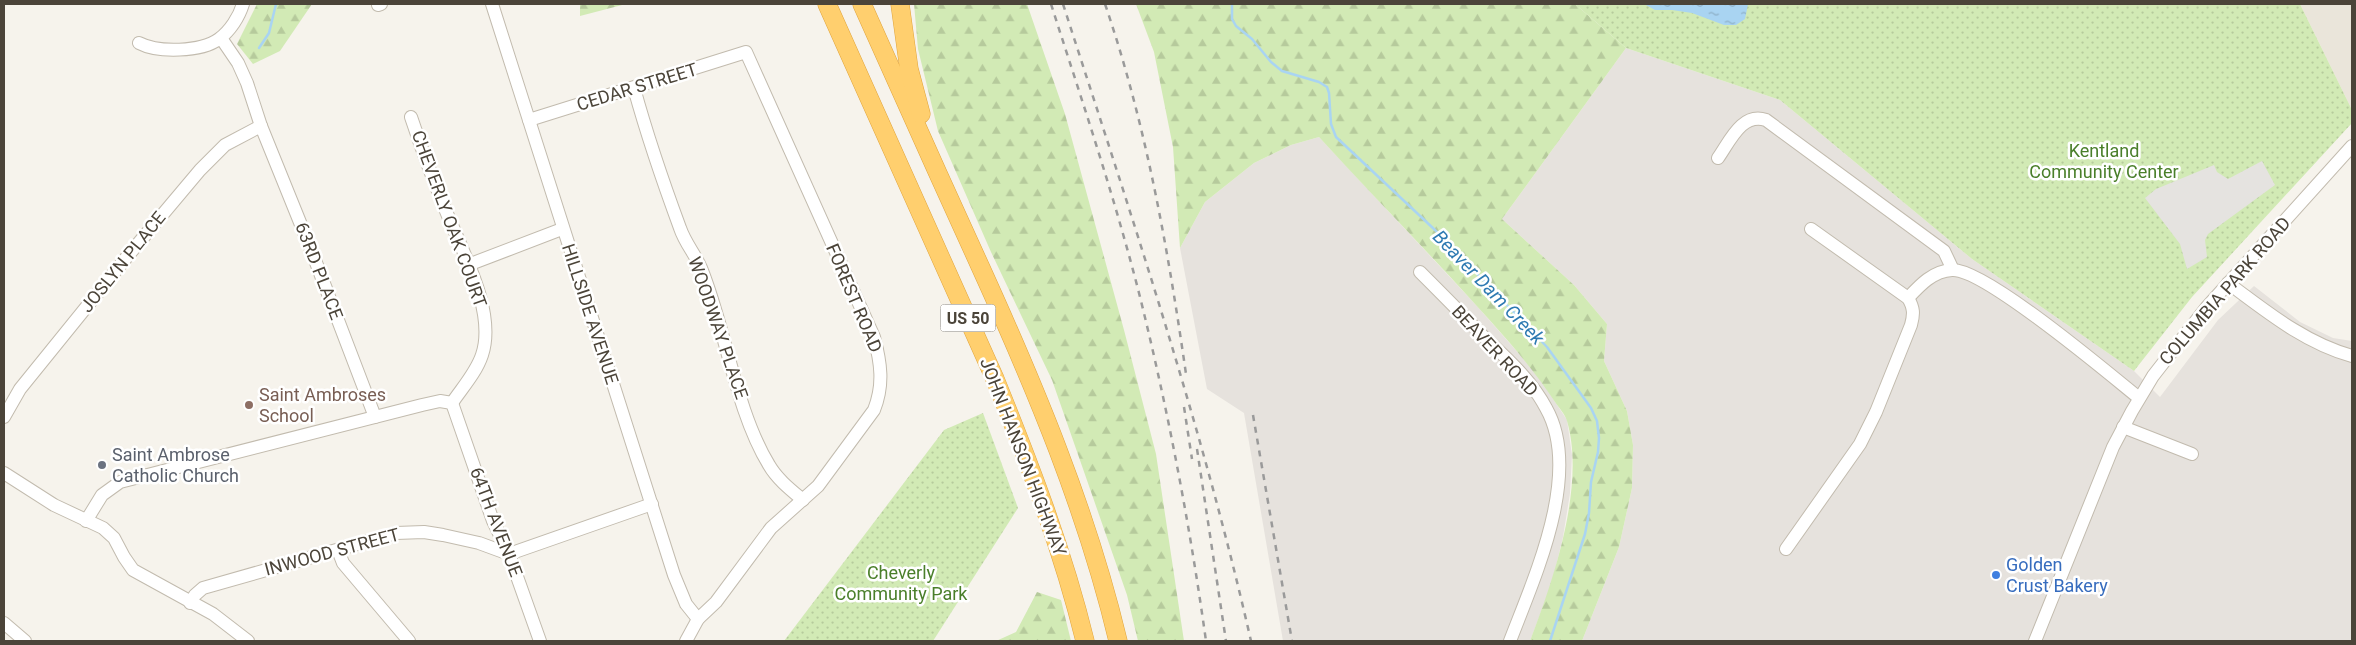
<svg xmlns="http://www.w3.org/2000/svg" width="2356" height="645" font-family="Roboto,sans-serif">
	<defs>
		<pattern id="forest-firs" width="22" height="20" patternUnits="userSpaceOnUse" patternTransform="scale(1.25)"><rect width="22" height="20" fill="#d2eab5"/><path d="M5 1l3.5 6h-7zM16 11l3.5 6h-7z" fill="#b6ca9c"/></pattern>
		<pattern id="park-dots" width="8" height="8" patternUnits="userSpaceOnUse" patternTransform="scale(1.25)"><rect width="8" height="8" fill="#d2eab5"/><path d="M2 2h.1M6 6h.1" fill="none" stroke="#b6ca9c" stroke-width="1.8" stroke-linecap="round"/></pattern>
		<pattern id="water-ripples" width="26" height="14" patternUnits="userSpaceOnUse" patternTransform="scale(1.25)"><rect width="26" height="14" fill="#a9d4f2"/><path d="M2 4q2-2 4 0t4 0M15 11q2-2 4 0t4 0" fill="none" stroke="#8caec5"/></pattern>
	</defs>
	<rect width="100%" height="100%" fill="#f6f3ec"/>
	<polygon fill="#eae5da" points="2300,4 2352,4 2352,110"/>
	<g fill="#e6e2dd">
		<polygon points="1626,48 1780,100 1972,259 2134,371 2160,397 2218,320 2254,286 2300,322 2333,338 2352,341 2352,641 1582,641 1619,547 1632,488 1633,445 1627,411 1604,361 1607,324 1574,285 1502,219"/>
		<polygon points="1319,137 1476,305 1536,373 1567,420 1572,455 1570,493 1563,537 1552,583 1530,641 1283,641 1244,413 1207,389 1180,248 1205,202 1254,163 1291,145"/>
	</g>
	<g fill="url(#forest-firs)">
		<polygon points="257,4 312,4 280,51 253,64 237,44"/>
		<polygon points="580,4 626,4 580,16"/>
		<polygon points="914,4 1027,4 1065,114 1124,330 1156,454 1184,641 1138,641 1127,595 1052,380 991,252 938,131 918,49"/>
		<path d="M1136,4h439l51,44 -124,171 72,66 33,39 -3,37 23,50 6,34 -1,43 -13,59 -37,94h-52c23,-60 56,-155 37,-220 -2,-7 -8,-13 -12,-19 -14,-21 -29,-40 -46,-60 -61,-70 -127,-136 -190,-205l-28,8 -37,18 -49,39 -25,46 -7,-101 -19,-95z"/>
		<polygon points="1037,592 1061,600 1071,641 996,641 1016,632"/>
	</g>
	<g fill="url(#park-dots)">
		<polygon points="1575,4 2300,4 2352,110 2352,123 2192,297 2134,371 1972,259 1780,100 1626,48"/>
		<polygon points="983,413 1018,508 933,641 784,641 944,430"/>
	</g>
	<polygon fill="#e5e3e0" points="2262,161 2275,185 2208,234 2205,240 2207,257 2187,269 2180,244 2145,198 2156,189 2214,165 2217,172 2228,179"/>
	<polygon fill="url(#water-ripples)" points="1644,4 1748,4 1745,19 1736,25 1724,25 1692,13 1672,10 1655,10"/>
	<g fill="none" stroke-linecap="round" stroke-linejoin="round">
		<g stroke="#a9d4f2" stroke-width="2.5">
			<polyline points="1232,4 1232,19 1236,26 1252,39 1271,62 1282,71 1319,82 1327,87 1329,93 1331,124 1336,137 1435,230 1547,347 1591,408 1597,421 1599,438 1598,452 1591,482 1589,513 1585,534 1550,641"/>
			<polyline points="259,48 269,33 276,4"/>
		</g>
		<defs>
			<g id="minor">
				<polyline points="492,4 674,575 686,604 698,619"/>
				<polyline points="378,5 381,4"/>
				<polyline points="221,38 238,63 247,83 261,126 312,252 375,417"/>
				<path d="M139,43c19,10 62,9 80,-4 11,-8 20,-22 24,-35"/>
				<path d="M634,88c13,47 29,94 46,140 5,15 15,26 21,40 25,61 34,141 68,197 8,14 22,25 34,35"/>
				<path d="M411,117c10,30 21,60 33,89 16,42 53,104 38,149 -6,18 -20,33 -30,48"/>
				<path d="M529,120l217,-68 128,285c7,26 10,48 0,73l-56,76 -47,42 -55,74 -18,17 -12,22"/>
				<path d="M1718,158c12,-17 24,-46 48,-38l178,131 9,19"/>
				<polyline points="468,265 562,229"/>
				<path d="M1420,272c20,20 41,41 61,62 23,22 50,45 65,74 37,65 -12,170 -36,233"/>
				<path d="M2228,283c39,29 77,60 124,73"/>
				<path d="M1908,298c12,-13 25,-27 44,-28 32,-2 156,103 187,128"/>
				<polyline points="452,403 493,521 509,554 540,641"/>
				<polyline points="4,417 20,389 126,258 200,170 225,145 261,126"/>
				<polyline points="2123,427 2192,454"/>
				<polyline points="4,473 54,505 103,528 114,538 124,557 133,570 213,614 248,641"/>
				<polyline points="86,521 102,495 120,482 422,405 440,401 452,403"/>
				<path d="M1786,549l74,-105 16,-32 35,-87c3,-11 3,-17 -3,-27l-97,-69"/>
				<polyline points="338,550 343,563 409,641"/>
				<polyline points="190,603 195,595 203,588 396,533 424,532 443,535 479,543 509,554 652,504"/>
				<polyline points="4,623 25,641"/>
				<polyline points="2035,641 2113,447 2132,411 2153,376 2206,308 2352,146"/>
			</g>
			<g id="highway">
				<path d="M827,4l168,375c35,86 68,172 90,262"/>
				<path d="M862,4c39,87 78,175 118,262 55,121 107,245 138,375"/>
				<polyline points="900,4 909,69 921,114"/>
			</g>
		</defs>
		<use href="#minor" stroke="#c2bbae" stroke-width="14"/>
		<use href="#highway" stroke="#e0a43c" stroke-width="19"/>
		<use href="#minor" stroke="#fff" stroke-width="12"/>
		<use href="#highway" stroke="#ffcf6e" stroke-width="18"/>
		<g stroke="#9a9a9a" stroke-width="2.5" stroke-dasharray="6 6" stroke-linecap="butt">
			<path d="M1051,4c31,97 64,194 89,293 28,113 50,229 66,344"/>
			<path d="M1063,4c68,211 139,421 188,637"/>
			<path d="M1105,4c41,120 63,245 81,370"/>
			<polyline points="1184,407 1192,459"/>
			<polyline points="1253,415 1292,641"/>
			<polyline points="1197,449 1226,641"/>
		</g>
	</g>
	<circle fill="#8d6e63" stroke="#fff" stroke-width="2" cx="249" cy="405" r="5"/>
	<circle fill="#6b7280" stroke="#fff" stroke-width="2" cx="102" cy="465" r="5"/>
	<circle fill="#3f7fe0" stroke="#fff" stroke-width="2" cx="1996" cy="575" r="5"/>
	<g text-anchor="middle" stroke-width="5" stroke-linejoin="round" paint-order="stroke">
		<rect fill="#fff" stroke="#817c74" stroke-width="1" x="940.5" y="304.5" width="55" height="27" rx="4"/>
		<g font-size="16" font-weight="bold" fill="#4b4439">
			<text x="968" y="324">US 50</text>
		</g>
		<g font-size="18" fill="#4b4439" stroke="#fff">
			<text transform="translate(637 87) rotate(-17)" y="6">CEDAR STREET</text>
			<text transform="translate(449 219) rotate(70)" y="6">CHEVERLY OAK COURT</text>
			<text transform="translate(123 262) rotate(-51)" y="6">JOSLYN PLACE</text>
			<text transform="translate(319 271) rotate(69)" y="6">63RD PLACE</text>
			<text transform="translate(2225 291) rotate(-49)" y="6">COLUMBIA PARK ROAD</text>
			<text transform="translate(854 298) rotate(67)" y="6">FOREST ROAD</text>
			<text transform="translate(590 314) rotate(72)" y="6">HILLSIDE AVENUE</text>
			<text transform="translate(718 328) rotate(71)" y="6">WOODWAY PLACE</text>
			<text transform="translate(1495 351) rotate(47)" y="6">BEAVER ROAD</text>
			<text transform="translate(1023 457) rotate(69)" y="6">JOHN HANSON HIGHWAY</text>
			<text transform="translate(496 522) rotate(69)" y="6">64TH AVENUE</text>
			<text transform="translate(332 552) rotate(-15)" y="6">INWOOD STREET</text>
		</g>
		<g font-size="18" fill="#4a7f2a" stroke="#fff">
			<text x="2104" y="157">Kentland<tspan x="2104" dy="21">Community Center</tspan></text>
			<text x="901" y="579">Cheverly<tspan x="901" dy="21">Community Park</tspan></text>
		</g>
		<g font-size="18" fill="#785e54" stroke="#fff" text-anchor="start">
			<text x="259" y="401">Saint Ambroses<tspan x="259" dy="21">School</tspan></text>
		</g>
		<g font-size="18" fill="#5b616d" stroke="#fff" text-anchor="start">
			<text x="112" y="461">Saint Ambrose<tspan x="112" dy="21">Catholic Church</tspan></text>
		</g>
		<g font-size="18" fill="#366cbe" stroke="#fff" text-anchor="start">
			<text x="2006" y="571">Golden<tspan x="2006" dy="21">Crust Bakery</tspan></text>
		</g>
		<g font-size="19" font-style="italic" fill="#2e7ab2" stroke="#fff">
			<text transform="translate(1489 287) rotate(46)" y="7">Beaver Dam Creek</text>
		</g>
	</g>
	<rect width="2356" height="645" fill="none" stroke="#4b4439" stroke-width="10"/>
</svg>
